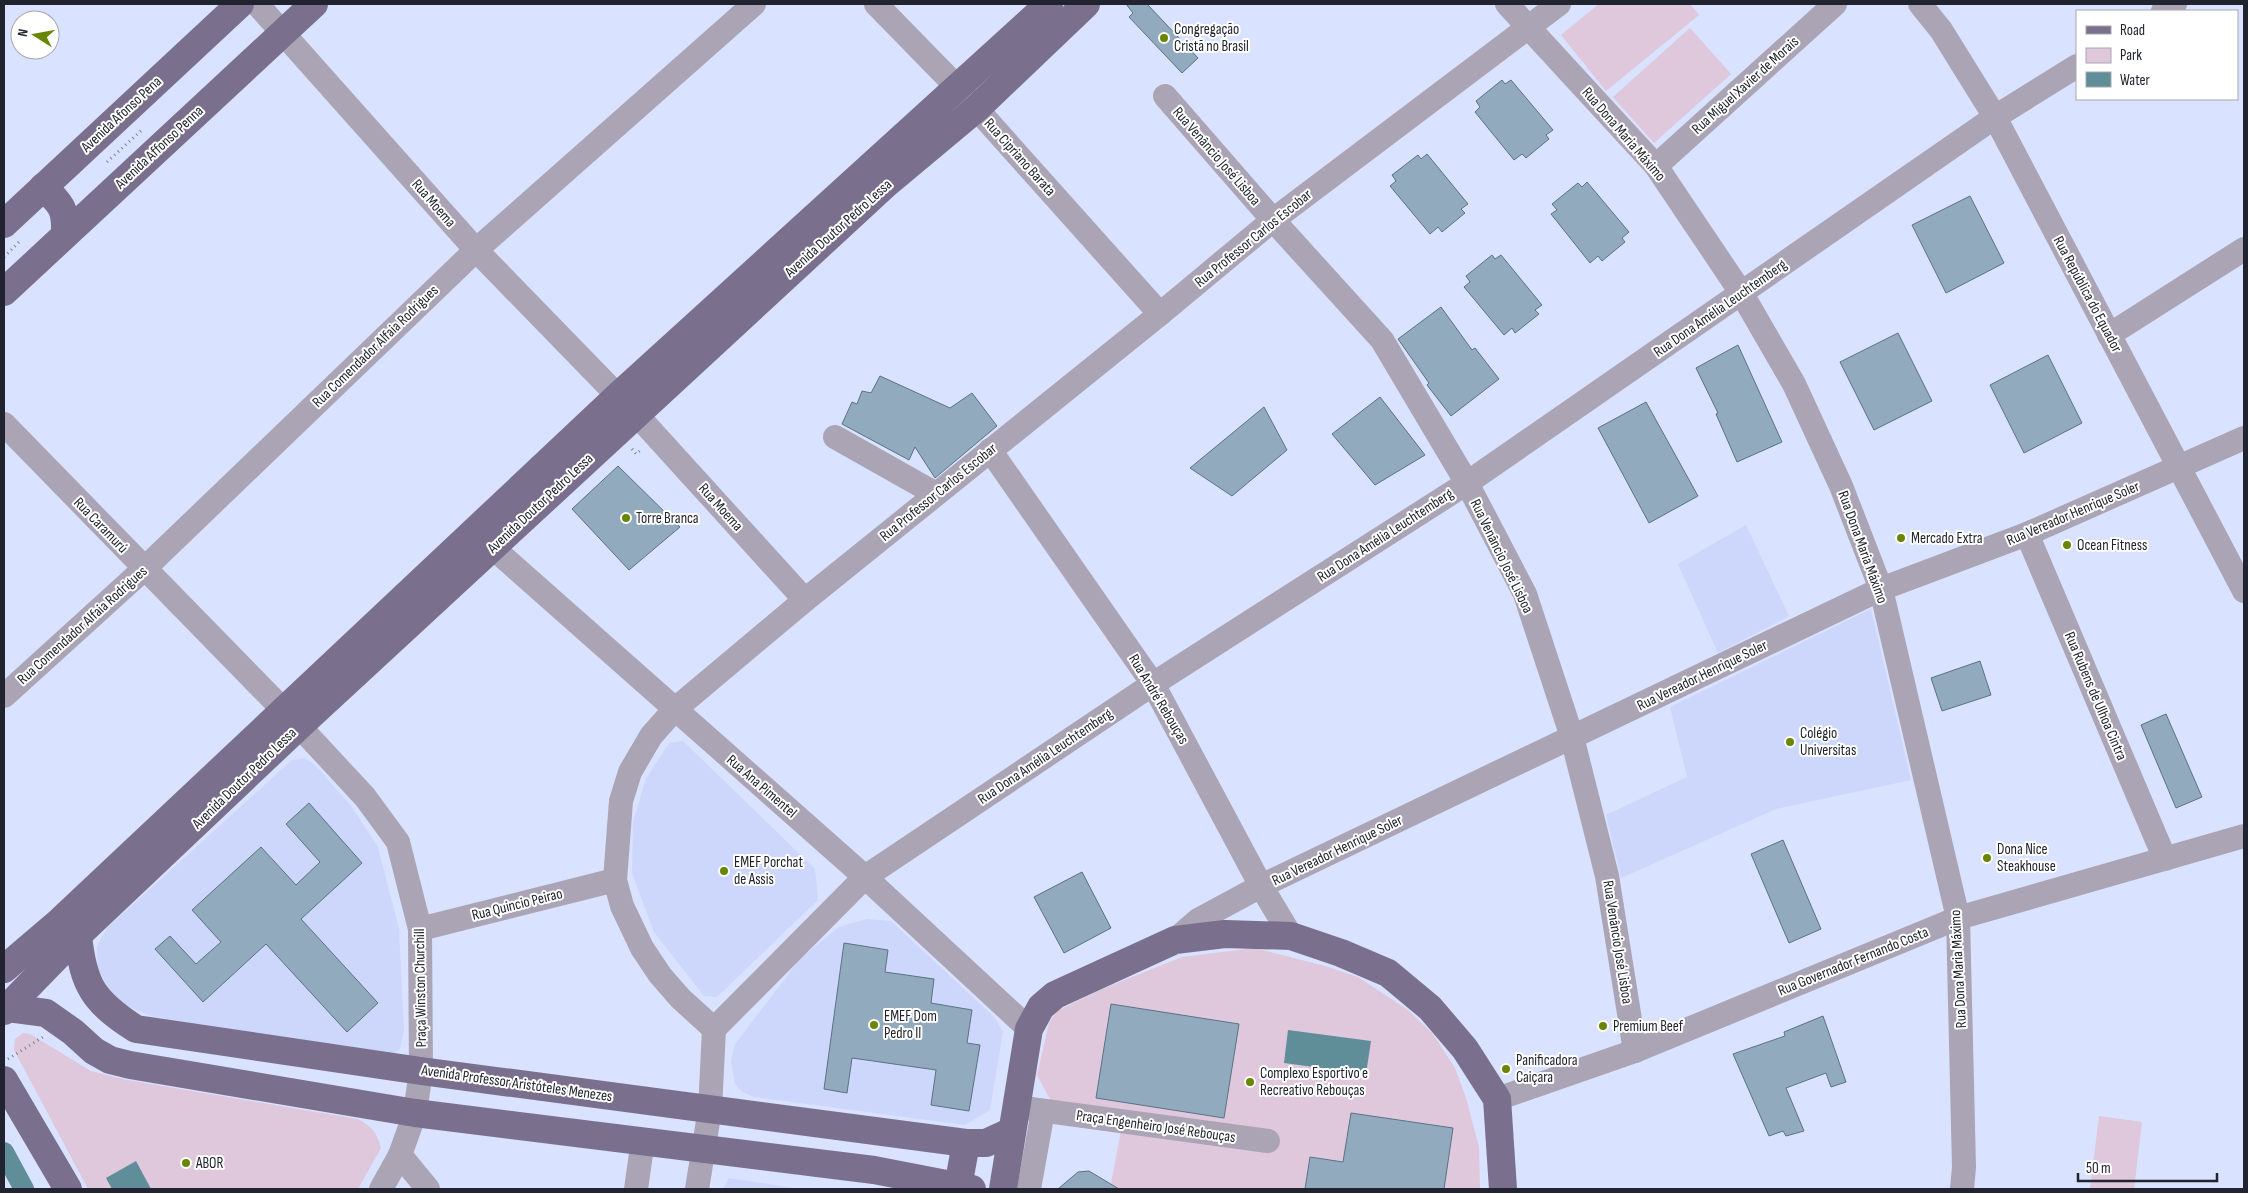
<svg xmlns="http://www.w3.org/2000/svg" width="2248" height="1193" font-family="'Sofia Sans Condensed',sans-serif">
	<rect width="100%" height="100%" fill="#d9e2fe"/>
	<g fill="#ccd7fb">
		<polygon points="1746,525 1789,616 1718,653 1678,564"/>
		<polygon points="1871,609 1911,780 1776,809 1621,878 1606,815 1687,777 1670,707"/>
		<polygon points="683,741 815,869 818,900 717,997 704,996 654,932 632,873 633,822 646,779 669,743"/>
		<polygon points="304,758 314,764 351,806 378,847 399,929 404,1030 400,1049 389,1056 151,1016 120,1003 108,988 98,969 97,947 107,928 292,760"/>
		<polygon points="867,919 891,921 994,1017 1003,1032 990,1110 965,1125 754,1097 742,1092 735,1084 731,1061 735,1044 800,959 839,927"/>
		<polygon points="729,1178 800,1189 723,1189"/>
	</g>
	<g fill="#dfc7dc">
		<polygon points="1599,4 1690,4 1699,15 1606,91 1561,35"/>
		<polygon points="1690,28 1731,74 1654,143 1613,97"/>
		<polygon points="1254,948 1325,966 1358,977 1408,1010 1433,1034 1455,1068 1466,1098 1479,1147 1480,1189 1110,1189 1124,1115 1051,1101 1037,1075 1049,1023 1057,1011 1100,990 1182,957"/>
		<path d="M23,1033l7,1 61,37 36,9 231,39c14,7 19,14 23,29l-23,41h-270l-74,-139 1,-11z"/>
		<polygon points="2099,1116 2142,1122 2134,1189 2090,1189"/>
	</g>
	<g fill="#5f8e98">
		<polygon points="1288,1030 1371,1041 1366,1074 1284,1063"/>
		<polygon points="136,1161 151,1189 112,1189 106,1178"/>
	</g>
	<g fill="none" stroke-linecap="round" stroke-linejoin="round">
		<polyline stroke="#5f8e98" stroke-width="20" points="4,1152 24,1189"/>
	</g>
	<g fill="#91aabe" stroke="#5a7284">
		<polygon points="1126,4 1147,4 1198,58 1182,73 1129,17 1133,13"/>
		<polygon points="1502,80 1505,84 1511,80 1553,130 1546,135 1549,139 1526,158 1522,154 1514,160 1475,112 1480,107 1476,101"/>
		<polygon points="1427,154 1468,204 1461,209 1465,213 1442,232 1438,227 1430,234 1390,186 1396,181 1392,175 1418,155 1421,159"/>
		<polygon points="1587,182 1629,232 1622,238 1625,242 1602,261 1598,256 1590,263 1551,214 1557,210 1552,204 1578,183 1582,187"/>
		<polygon points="1970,196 2004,263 1946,293 1912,225"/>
		<polygon points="1492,255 1495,259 1501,255 1542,305 1535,310 1539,314 1515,333 1512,328 1504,335 1464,287 1470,282 1466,276"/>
		<polygon points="1441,307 1472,350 1475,348 1499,379 1451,416 1427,385 1429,383 1398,339"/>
		<polygon points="1898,333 1932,401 1874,430 1840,362"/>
		<polygon points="1738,345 1782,442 1737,462 1716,414 1718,413 1696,368"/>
		<polygon points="2048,355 2082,423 2024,453 1990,385"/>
		<polygon points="880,376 950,408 972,393 997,426 935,478 915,447 909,460 842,424 852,402 857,404 862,391 871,393"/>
		<polygon points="1380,397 1425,455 1375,485 1332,434"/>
		<polygon points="1646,402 1698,496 1649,523 1598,428"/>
		<polygon points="1264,407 1287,450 1232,496 1190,468"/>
		<polygon points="618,466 680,527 629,570 572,509"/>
		<polygon points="1980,661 1991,695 1942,711 1931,678"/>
		<polygon points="2166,714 2202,797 2176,808 2141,725"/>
		<polygon points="309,803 362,863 301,919 378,1003 347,1032 266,944 203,1002 155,949 170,936 196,964 221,942 192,910 261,847 296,885 320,862 286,824"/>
		<polygon points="1783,840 1821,929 1789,943 1751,854"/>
		<polygon points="1082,872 1111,928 1064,953 1034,897"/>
		<polygon points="844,943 888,950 885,972 934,979 931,1003 972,1010 967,1043 980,1045 969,1111 931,1105 936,1070 852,1058 847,1093 824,1089"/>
		<polygon points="1111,1004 1239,1024 1224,1118 1096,1098"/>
		<polygon points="1823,1016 1846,1082 1831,1087 1826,1073 1786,1088 1804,1131 1786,1136 1783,1131 1769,1136 1733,1054 1785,1036 1784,1032"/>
		<polygon points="1351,1113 1453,1128 1444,1189 1305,1189 1310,1157 1343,1162"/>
		<polygon points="1089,1171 1119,1189 1058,1189 1078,1172"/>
	</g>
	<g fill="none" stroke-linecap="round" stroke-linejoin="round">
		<g stroke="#7b8193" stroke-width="3" stroke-dasharray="1 4" stroke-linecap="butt">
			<polyline points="107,162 143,129"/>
			<polyline points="4,257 19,242"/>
			<polyline points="632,449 636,454 642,449"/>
			<polyline points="8,1059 43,1037"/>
		</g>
		<g stroke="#aaa4b4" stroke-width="24">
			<polyline points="257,4 476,250 618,396"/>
			<polyline points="876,4 958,88 1160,314"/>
			<polyline points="1507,4 1656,166 1742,294 1794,384 1841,486 1881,589 1958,918 1964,1167 1962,1189"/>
			<polyline points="1920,4 1941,30 1995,117 2244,591"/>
			<polyline points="2163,11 2175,4"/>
			<polyline points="1165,96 1273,220 1382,340 1467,483 1525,594 1572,737 1607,876 1635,1051"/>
			<polyline points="1656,166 1835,4"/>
			<polyline points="2109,335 2244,249"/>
			<polyline points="636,414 805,600"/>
			<polyline points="4,424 299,726 365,797 398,842 420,929 421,1071 415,1113 400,1155 381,1189"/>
			<polyline points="835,437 936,494"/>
			<polyline points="990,450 1153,684 1261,886 1291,936"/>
			<polyline points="2027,534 2165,859"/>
			<polyline points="492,547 865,877 1029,1029"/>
			<polyline points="4,696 144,569 476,250 754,4"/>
			<polyline points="420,929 615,880"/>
			<polyline points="1175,940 1198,920 1261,886 1881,589 2027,534 2244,438"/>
			<polyline points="714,1029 865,877 1153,684 1467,483 1995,117 2077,66"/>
			<polyline points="714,1029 680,998 660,975 642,948 622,906 615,880 621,801 630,772 651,736 674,710 805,600 1160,314 1273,220 1559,4"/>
			<polyline points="1497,1099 1635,1051 1958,918 2244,836"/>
			<polyline points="1016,1107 1268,1141"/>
			<polyline points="400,1155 428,1189"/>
			<polyline points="636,1189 643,1140"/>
			<polyline points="697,1189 710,1109 714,1029"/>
			<polyline points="1029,1189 1043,1111"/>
		</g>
		<g stroke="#7a708d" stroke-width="28">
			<path d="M43,187c18,17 23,21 22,47"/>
			<polyline points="4,224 240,4"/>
			<polyline points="4,292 314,4"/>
			<path d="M78,935c5,51 16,67 58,94l285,42 545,72h20l26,-12"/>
			<polyline points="4,969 58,923 618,396 1049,4"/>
			<polyline points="8,1008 46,1013 73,1032 94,1051 110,1060 130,1065 415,1113 874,1170 972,1189"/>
			<polyline points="4,1011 78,935 299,726 886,184 977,108 1086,4"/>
			<polyline points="4,1080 68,1189"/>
			<polyline points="958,1187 966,1143"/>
			<polyline points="1003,1189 1029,1029 1041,1007 1055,995 1175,940 1225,934 1291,936 1341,953 1388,973 1430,1008 1465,1049 1497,1099 1503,1189"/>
		</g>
	</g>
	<g fill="#688600" stroke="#fff" stroke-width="2">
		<circle cx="1164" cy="38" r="5"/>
		<circle cx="626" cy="518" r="5"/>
		<circle cx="1901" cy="538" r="5"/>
		<circle cx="2067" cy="545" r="5"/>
		<circle cx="1790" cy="742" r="5"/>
		<circle cx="1987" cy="858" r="5"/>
		<circle cx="724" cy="871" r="5"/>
		<circle cx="874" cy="1025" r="5"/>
		<circle cx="1603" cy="1026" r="5"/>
		<circle cx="1506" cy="1069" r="5"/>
		<circle cx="1250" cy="1082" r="5"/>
		<circle cx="186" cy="1163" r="5"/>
	</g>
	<g text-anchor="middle" stroke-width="4" stroke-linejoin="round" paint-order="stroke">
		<g font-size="15" fill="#21242e" stroke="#fff" text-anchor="start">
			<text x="1174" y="34">Congregação<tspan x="1174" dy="17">Cristã no Brasil</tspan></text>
			<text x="636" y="523">Torre Branca</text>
			<text x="1911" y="543">Mercado Extra</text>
			<text x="2077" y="550">Ocean Fitness</text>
			<text x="1800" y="738">Colégio<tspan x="1800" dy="17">Universitas</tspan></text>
			<text x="1997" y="854">Dona Nice<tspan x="1997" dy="17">Steakhouse</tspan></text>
			<text x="734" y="867">EMEF Porchat<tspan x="734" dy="17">de Assis</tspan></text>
			<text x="884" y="1021">EMEF Dom<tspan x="884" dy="17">Pedro II</tspan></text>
			<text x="1613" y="1031">Premium Beef</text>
			<text x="1516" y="1065">Panificadora<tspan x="1516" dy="17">Caiçara</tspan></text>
			<text x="1260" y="1078">Complexo Esportivo e<tspan x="1260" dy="17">Recreativo Rebouças</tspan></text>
			<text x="196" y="1168">ABOR</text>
		</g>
		<g font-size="15" fill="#21242e" stroke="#fff">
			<text transform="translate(1745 85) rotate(-42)" y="5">Rua Miguel Xavier de Morais</text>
			<text transform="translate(121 114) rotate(-43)" y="5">Avenida Afonso Pena</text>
			<text transform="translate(1624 134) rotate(49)" y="5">Rua Dona Maria Máximo</text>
			<text transform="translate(159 147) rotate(-43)" y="5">Avenida Affonso Penna</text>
			<text transform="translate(1217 156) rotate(49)" y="5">Rua Venâncio José Lisboa</text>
			<text transform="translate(1020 157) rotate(48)" y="5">Rua Cipriano Barata</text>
			<text transform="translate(434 203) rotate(49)" y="5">Rua Moema</text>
			<text transform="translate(838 228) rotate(-42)" y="5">Avenida Doutor Pedro Lessa</text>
			<text transform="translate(1253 238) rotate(-39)" y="5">Rua Professor Carlos Escobar</text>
			<text transform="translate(2088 294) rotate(62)" y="5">Rua República do Equador</text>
			<text transform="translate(1720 308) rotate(-35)" y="5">Rua Dona Amélia Leuchtemberg</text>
			<text transform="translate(375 346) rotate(-44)" y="5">Rua Comendador Alfaia Rodrigues</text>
			<text transform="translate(938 492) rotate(-39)" y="5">Rua Professor Carlos Escobar</text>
			<text transform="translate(540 503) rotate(-43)" y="5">Avenida Doutor Pedro Lessa</text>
			<text transform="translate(721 507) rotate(48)" y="5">Rua Moema</text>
			<text transform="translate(2073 513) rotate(-23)" y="5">Rua Vereador Henrique Soler</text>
			<text transform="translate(101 525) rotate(46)" y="5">Rua Caramurú</text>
			<text transform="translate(1385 535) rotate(-33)" y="5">Rua Dona Amélia Leuchtemberg</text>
			<text transform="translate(1863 547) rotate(70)" y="5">Rua Dona Maria Máximo</text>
			<text transform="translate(1502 556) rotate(64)" y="5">Rua Venâncio José Lisboa</text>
			<text transform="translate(82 625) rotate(-42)" y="5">Rua Comendador Alfaia Rodrigues</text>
			<text transform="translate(1702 675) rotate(-26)" y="5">Rua Vereador Henrique Soler</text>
			<text transform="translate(2096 696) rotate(67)" y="5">Rua Rubens de Ulhoa Cintra</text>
			<text transform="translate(1159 699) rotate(59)" y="5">Rua André Rebouças</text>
			<text transform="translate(1045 756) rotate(-34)" y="5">Rua Dona Amélia Leuchtemberg</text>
			<text transform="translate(244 778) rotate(-44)" y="5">Avenida Doutor Pedro Lessa</text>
			<text transform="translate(762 786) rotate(41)" y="5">Rua Ana Pimentel</text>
			<text transform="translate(1337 850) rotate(-26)" y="5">Rua Vereador Henrique Soler</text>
			<text transform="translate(517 904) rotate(-14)" y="5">Rua Quincio Peirao</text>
			<text transform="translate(1618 942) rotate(81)" y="5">Rua Venâncio José Lisboa</text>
			<text transform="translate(1853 961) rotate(-22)" y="5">Rua Governador Fernando Costa</text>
			<text transform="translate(1958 969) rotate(-93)" y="5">Rua Dona Maria Máximo</text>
			<text transform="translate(420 988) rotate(-91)" y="5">Praça Winston Churchill</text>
			<text transform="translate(517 1083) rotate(8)" y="5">Avenida Professor Aristóteles Menezes</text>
			<text transform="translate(1156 1126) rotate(8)" y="5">Praça Engenheiro José Rebouças</text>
		</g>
	</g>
	<rect width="2248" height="1193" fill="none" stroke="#21242e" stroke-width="10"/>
	<rect x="2076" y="10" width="162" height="90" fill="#ffffff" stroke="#a6a7ab"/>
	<rect x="2086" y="26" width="25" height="8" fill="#7a708d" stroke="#a6a7ab"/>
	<text x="2120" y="35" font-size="15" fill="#21242e">Road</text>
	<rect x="2086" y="48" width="25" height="15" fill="#dfc7dc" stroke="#a6a7ab"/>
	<text x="2120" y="60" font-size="15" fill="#21242e">Park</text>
	<rect x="2086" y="72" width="25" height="15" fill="#5f8e98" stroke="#a6a7ab"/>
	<text x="2120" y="85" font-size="15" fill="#21242e">Water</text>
	<g transform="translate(35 35) rotate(281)"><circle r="24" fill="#ffffff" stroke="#a6a7ab"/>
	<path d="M0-4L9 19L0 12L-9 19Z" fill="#688600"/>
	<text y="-8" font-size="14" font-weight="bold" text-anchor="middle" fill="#21242e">N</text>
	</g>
	<path d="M2078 1173v8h139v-8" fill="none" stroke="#21242e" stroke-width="2.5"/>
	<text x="2086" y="1173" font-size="15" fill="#21242e" stroke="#ffffff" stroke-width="4" paint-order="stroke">50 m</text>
</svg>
